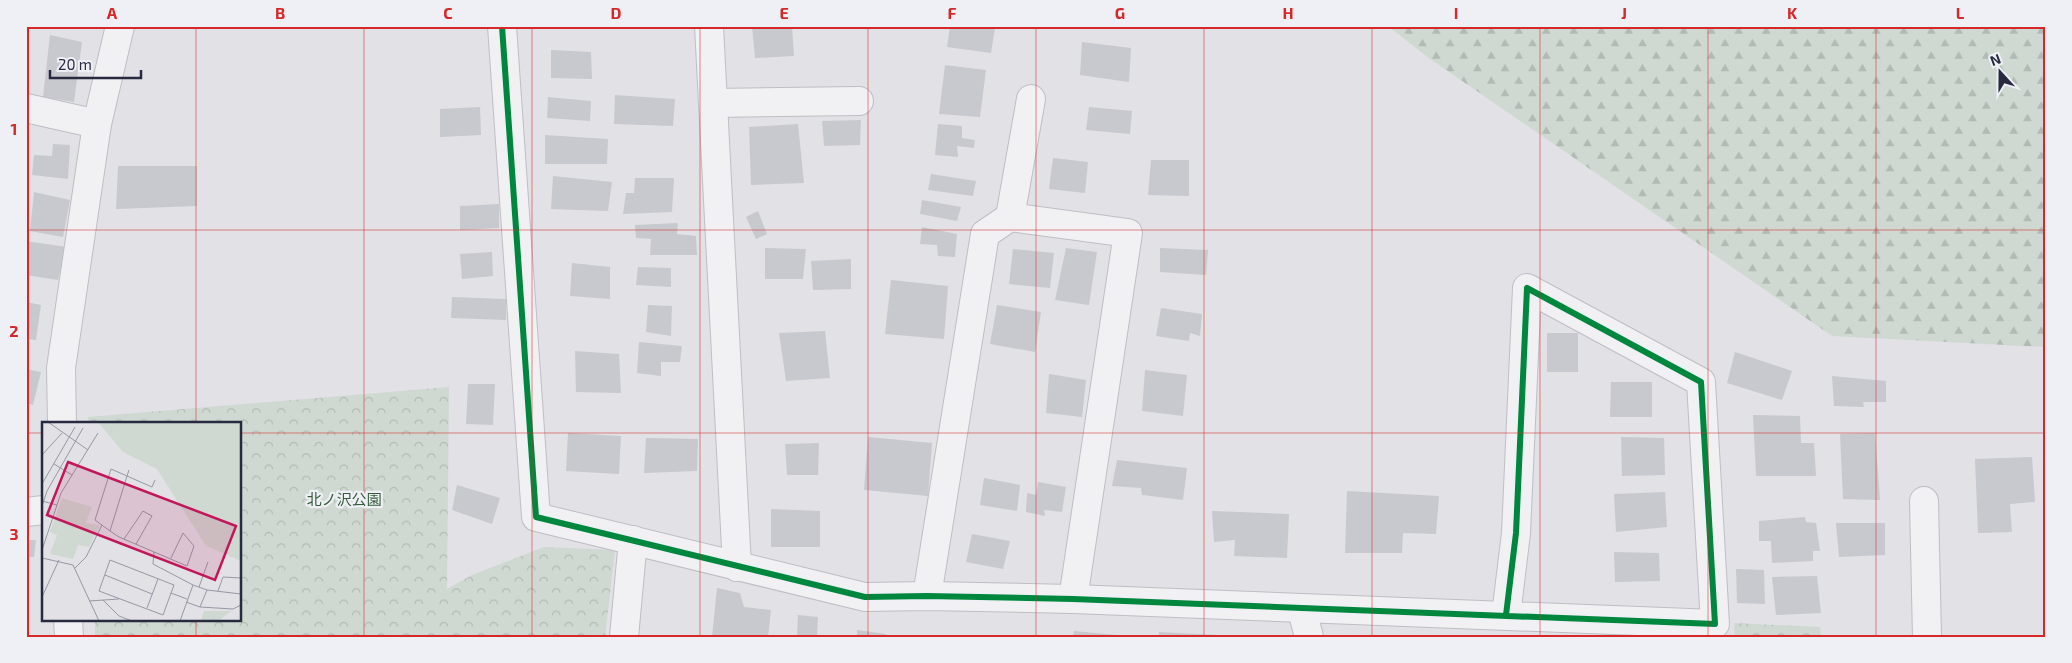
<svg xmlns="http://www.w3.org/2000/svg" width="2072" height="663" font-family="'Exo 2','Noto Sans JP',sans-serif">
	<defs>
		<pattern id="forest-firs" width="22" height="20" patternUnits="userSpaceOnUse" patternTransform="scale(1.25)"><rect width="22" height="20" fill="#cfd9d1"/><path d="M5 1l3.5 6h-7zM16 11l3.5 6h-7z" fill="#b2bab4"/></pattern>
		<pattern id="park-crowns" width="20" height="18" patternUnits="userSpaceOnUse" patternTransform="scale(1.25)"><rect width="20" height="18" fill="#cfd9d1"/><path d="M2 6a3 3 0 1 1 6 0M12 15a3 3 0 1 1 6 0" fill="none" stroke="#b2bab4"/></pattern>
	</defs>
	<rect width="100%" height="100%" fill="#e1e1e6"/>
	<polygon fill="url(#forest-firs)" points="1388,26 2046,26 2046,347 1832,336 1426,56"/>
	<g fill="url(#park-crowns)">
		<polygon points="449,387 447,589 472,575 544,547 615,550 605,637 95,637 95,619 240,619 240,423 88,423 88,417"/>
		<polygon points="1734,623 1820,627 1821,637 1735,637"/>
	</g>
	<g fill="#c8c9ce">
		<polygon points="752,26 792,26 794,56 755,58"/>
		<polygon points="950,26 995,28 991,53 947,47"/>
		<polygon points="50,35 82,42 74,102 43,97"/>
		<polygon points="1082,42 1131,48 1129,82 1080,75"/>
		<polygon points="551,50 591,52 592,79 551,78"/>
		<polygon points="945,65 986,70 980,117 939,114"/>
		<polygon points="615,95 675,99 673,126 614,124"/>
		<polygon points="548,97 591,101 590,121 547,118"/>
		<polygon points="480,107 481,135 440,137 440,109"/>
		<polygon points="1089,107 1132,111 1130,134 1086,130"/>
		<polygon points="861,120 860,145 824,146 822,121"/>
		<polygon points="798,124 804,183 751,185 749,127"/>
		<polygon points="938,124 962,126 962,138 975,140 974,148 957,146 958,157 935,155"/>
		<polygon points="545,135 608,139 607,164 545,164"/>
		<polygon points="53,144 70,145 68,179 32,175 34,155 52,156"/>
		<polygon points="1053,158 1088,162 1085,193 1049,189"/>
		<polygon points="1151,160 1189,160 1189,196 1148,195"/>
		<polygon points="118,166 197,166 197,206 116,209"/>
		<polygon points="931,174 976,181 973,196 928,190"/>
		<polygon points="553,176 612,182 608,211 551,209"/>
		<polygon points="635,178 674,178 672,212 623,214 626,193 634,193"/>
		<polygon points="34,192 70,200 63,237 30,231"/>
		<polygon points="922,200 961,207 957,221 920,214"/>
		<polygon points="499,204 499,228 460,230 460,206"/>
		<polygon points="758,211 767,234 756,239 746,217"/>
		<polygon points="678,223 677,234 696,236 697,255 650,255 651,239 636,238 635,225"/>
		<polygon points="922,227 957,234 955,257 938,256 937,245 920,244"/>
		<polygon points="26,241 66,247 58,280 26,275"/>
		<polygon points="765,248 806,249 803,279 765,279"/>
		<polygon points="1066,248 1097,252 1089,305 1055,300"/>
		<polygon points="1160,248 1208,250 1206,275 1160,272"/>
		<polygon points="1013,249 1054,253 1050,288 1009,284"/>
		<polygon points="492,252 493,276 462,279 460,254"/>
		<polygon points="851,259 851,289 813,290 811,261"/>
		<polygon points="572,263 610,267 610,299 570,296"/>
		<polygon points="638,267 671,268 671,287 636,285"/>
		<polygon points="891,280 948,286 944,339 885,334"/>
		<polygon points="452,297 506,299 506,320 451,318"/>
		<polygon points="26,302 41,305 36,340 26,339"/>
		<polygon points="648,305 672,306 671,336 646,332"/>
		<polygon points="997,305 1041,312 1035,352 990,344"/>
		<polygon points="1161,308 1202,314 1200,336 1190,333 1189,341 1156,336"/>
		<polygon points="825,331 830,378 786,381 779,333"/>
		<rect x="1547" y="333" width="31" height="39"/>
		<polygon points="639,342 682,346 680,362 661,362 661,376 637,373"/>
		<polygon points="575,351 619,354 621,393 576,392"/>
		<polygon points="1735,352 1792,371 1782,400 1727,383"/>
		<polygon points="26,369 41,372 33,405 26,403"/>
		<polygon points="1145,370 1187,375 1183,416 1142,411"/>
		<polygon points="1049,374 1086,380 1082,417 1046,413"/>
		<polygon points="1832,376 1886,381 1886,402 1863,402 1864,407 1834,406"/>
		<polygon points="1611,382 1652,382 1652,417 1610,417"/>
		<polygon points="468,384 495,384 493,425 466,424"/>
		<polygon points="1753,415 1800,416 1801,443 1814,443 1816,476 1756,476"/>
		<polygon points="568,433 621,436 619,474 566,471"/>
		<polygon points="1875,433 1880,500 1843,499 1840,434"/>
		<polygon points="868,437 932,443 928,496 864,490"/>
		<polygon points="1621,437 1664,438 1665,475 1622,476"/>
		<polygon points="646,438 698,439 697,471 644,473"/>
		<polygon points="819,443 818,475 787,475 785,444"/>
		<polygon points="2032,457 2035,502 2010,504 2012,532 1978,533 1975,459"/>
		<polygon points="1117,460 1187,468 1183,500 1142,495 1141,488 1112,486"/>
		<polygon points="984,478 1020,485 1017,511 980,505"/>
		<polygon points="1038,482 1066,487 1062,512 1044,510 1045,516 1026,512 1027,493 1036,495"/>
		<polygon points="457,485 500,498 492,524 452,510"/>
		<polygon points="1347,491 1439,496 1436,534 1403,533 1402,553 1345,553"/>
		<polygon points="1665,492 1667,527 1616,532 1614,494"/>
		<polygon points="771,509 820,511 820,547 771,547"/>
		<polygon points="1212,511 1289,514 1287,558 1234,556 1235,540 1214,542"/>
		<polygon points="1805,517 1806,522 1816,523 1820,551 1813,551 1813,561 1772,563 1771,541 1759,541 1759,521"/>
		<polygon points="1836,523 1885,523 1885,555 1839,557"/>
		<polygon points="972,534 1010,541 1003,569 966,562"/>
		<polygon points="26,540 36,540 34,557 26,557"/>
		<polygon points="1614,552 1659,553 1660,581 1615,582"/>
		<polygon points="1736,569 1764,570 1765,604 1737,603"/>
		<polygon points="1817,576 1821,613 1776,615 1772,577"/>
		<polygon points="717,588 740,593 744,607 771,610 768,637 712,637"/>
		<polygon points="798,615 818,617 817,637 797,637"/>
		<polygon points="857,630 886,634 885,637 857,637"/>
		<polygon points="1074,631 1117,635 1117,637 1073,637"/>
		<polygon points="1159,632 1218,635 1218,637 1159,637"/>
	</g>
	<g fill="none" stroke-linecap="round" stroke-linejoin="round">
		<defs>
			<g id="minor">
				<polyline points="502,26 536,517 865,597 927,596 1073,599 1715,624 1701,382 1527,288 1516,533 1506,615"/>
				<polyline points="709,26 737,567"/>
				<polyline points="714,103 859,101"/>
				<polyline points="26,108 97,124"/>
				<polyline points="1010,217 1031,99"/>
				<polyline points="62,423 61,368 97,124 120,26"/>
				<polyline points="1924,501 1927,637"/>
				<polyline points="26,512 44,510"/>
				<polyline points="927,596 985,234 1010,217 1128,233 1073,599"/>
				<polyline points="1302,610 1309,637"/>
				<polyline points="68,619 69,637"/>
				<polyline points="624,637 633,540"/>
			</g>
		</defs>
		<use href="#minor" stroke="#bebec4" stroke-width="30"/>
		<use href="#minor" stroke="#f1f1f3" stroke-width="28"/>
		<defs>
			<polyline id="cycleway" points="502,26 536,517 865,597 927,596 1073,599 1715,624 1701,382 1527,288 1516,533 1506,615"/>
		</defs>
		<use href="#cycleway" stroke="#eef0f6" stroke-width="9"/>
		<use href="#cycleway" stroke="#00873e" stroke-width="6"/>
	</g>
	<path fill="none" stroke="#d62828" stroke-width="1" stroke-opacity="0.55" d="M196,26v397M364,26v611M532,26v611M700,26v611M868,26v611M1036,26v611M1204,26v611M1372,26v611M1540,26v611M1708,26v611M1876,26v611M26,230h2020M26,433h18M240,433h1806M196,619v18"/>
	<g text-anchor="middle" stroke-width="4.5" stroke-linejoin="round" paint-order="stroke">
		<g font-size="15" fill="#355b38" stroke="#eef0f6">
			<text x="344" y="505">北ノ沢公園</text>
		</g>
	</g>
	<g transform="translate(42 422)">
		<rect width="199" height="199" fill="#e1e1e6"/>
		<path d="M56,0h143v139l-35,-15 -49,-77 -34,-17z" fill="#cfd9d1"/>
		<path d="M20,76l30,9 -6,16 14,2 -11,22 -11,-2 -5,14 -23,-5 7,-19 -7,-3zM162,189h27l-13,10h-17z" fill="#cfd9d1"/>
		<path fill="none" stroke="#9798a4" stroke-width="1" d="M6,0l40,28M0,33l20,-22M12,42l18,11M87,48l-2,6 25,11 3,-7M0,62l33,-57M0,79l15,4M0,84l5,-15 36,-63M68,109l17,-55 -16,-7 -16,51 15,11 9,6 68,29 7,-20 -11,-13 -12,25M82,117l19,-28 9,5 -16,28M0,128l19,-57 37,-60M112,130l-1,12 40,21M0,136l31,7 26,56M68,138l64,25 -11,30 -64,-24zM33,146l11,-11 16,-32M63,153l47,19M157,165l9,-25M176,169l5,-14 18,1M129,171l16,6M0,175l17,-37M61,178l16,16 13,5M47,179l30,-2M144,180l14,5 33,2 8,-4M158,185l7,-17M105,186l11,-29M138,199l13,-36 14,5 34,4"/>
		<path fill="#c2185b" fill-opacity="0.15" stroke="#c2185b" stroke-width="2.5" d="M26,40l168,64 -21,54 -168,-65z"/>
		<rect width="199" height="199" fill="none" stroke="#282a40" stroke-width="2.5"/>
	</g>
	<rect width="2072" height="663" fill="none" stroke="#eef0f6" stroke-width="55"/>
	<g transform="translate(2000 72) rotate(339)" stroke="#eef0f6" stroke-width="4" paint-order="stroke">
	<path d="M0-4L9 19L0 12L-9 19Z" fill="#282a40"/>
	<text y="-8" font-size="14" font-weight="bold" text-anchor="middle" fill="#282a40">N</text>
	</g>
	<path d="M50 70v8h91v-8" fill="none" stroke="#282a40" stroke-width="2.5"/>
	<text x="58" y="70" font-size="15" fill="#282a40" stroke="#eef0f6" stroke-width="4" paint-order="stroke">20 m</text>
	<rect x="28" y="28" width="2016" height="608" fill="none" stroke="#d62828" stroke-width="2"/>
	<g font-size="16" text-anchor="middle" font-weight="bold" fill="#d62828">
		<text x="112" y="19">A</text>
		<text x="280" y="19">B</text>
		<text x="448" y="19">C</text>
		<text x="616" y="19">D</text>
		<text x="784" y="19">E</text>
		<text x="952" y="19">F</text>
		<text x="1120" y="19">G</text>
		<text x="1288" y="19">H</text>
		<text x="1456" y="19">I</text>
		<text x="1624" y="19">J</text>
		<text x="1792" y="19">K</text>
		<text x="1960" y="19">L</text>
		<text x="14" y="135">1</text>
		<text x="14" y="337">2</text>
		<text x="14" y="540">3</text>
	</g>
</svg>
